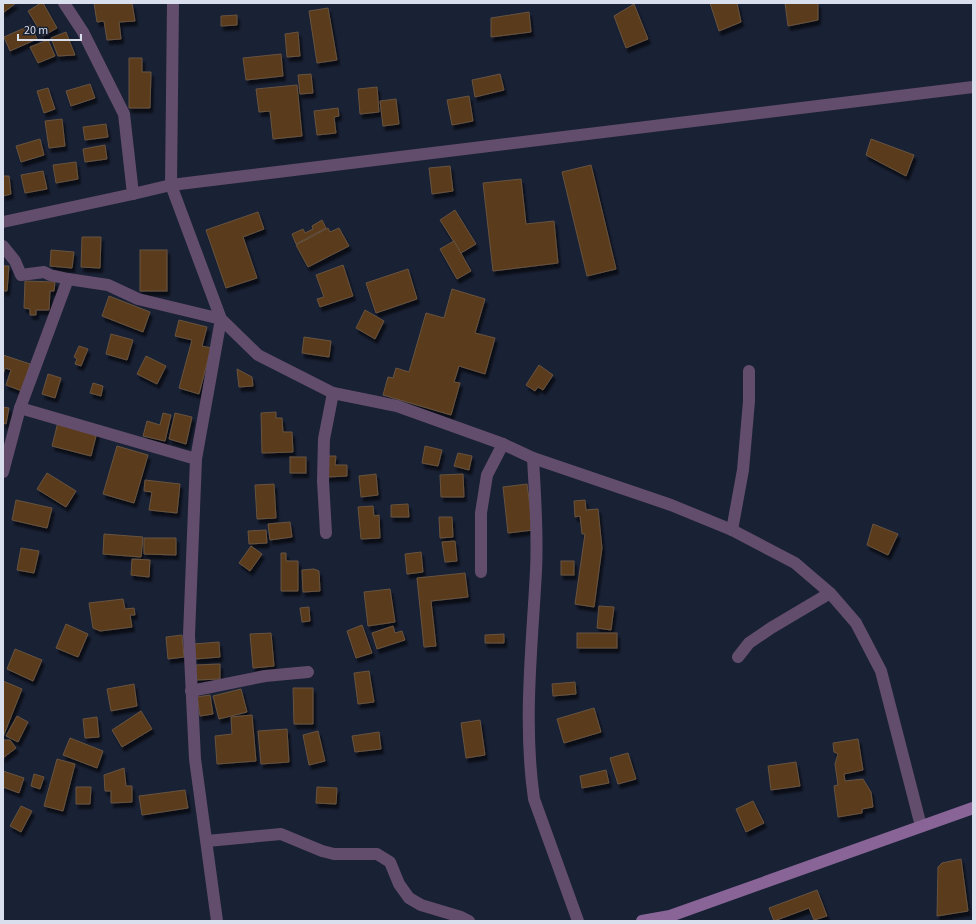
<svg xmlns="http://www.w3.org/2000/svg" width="976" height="924" font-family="'Source Sans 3',sans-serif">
	<defs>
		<filter id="shadow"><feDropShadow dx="2.5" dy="4.5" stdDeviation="1" flood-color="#0009"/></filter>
	</defs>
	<rect width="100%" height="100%" fill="#192135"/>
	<g fill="#5a3b1b" stroke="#675340" filter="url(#shadow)">
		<polygon points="3,3 16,3 3,13"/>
		<polygon points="41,3 43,3 57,28 43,36 28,11"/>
		<polygon points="94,3 132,3 135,21 119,22 121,39 107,40 104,21 97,22"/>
		<polygon points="710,3 737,3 741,22 719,31"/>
		<polygon points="785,3 818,3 818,20 788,26"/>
		<polygon points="634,4 648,39 626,48 614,16"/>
		<polygon points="328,8 337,60 317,63 309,11"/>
		<polygon points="529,12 531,32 491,37 491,18"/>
		<polygon points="237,15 237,25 221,26 221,16"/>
		<polygon points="31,25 37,39 10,51 4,37"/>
		<polygon points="66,32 75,55 58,56 51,38"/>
		<polygon points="298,32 300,56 287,57 285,34"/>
		<polygon points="48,40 55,56 38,63 30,47"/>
		<polygon points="281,54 283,76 246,80 243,58"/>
		<polygon points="129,58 142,58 142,72 151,72 150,108 129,108"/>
		<polygon points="311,74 313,93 300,94 298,75"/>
		<polygon points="500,74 504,90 475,97 472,80"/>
		<polygon points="90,84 95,98 71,106 66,91"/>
		<polygon points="297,85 302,136 273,139 270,111 259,112 256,89"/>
		<polygon points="377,87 379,112 360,114 358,89"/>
		<polygon points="48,88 55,109 44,113 37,91"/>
		<polygon points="469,96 473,121 452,125 447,100"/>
		<polygon points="396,99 399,124 383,126 380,101"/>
		<polygon points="338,108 339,116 334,117 336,133 317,135 314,111"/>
		<polygon points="62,119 65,146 49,148 45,121"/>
		<polygon points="106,124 108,137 85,140 83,127"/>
		<polygon points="40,139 44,155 21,162 16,146"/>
		<polygon points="871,139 914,155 906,176 866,155"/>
		<polygon points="105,145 107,159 85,162 83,149"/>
		<polygon points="76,162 78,179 56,183 53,165"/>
		<polygon points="591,165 616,269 587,276 562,172"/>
		<polygon points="450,166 453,191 432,194 429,168"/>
		<polygon points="43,171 47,189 25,193 21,175"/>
		<polygon points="3,176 9,176 11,194 3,196"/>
		<polygon points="521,179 526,224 554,221 558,263 493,271 483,183"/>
		<polygon points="455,210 476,244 461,253 440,220"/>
		<polygon points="258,212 264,229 243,237 257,278 226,288 206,230"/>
		<polygon points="322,220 326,228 296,244 292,234 303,229 305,233 313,229 312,226"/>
		<polygon points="328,228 330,232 339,228 349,246 308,267 296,245"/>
		<polygon points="82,237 101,237 100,268 81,267"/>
		<polygon points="454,241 471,271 457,279 440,249"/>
		<polygon points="51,250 74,252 72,268 50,266"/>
		<rect x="140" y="250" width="27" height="41"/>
		<polygon points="343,265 353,296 320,307 317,299 324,297 316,275"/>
		<polygon points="3,266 9,266 7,291 3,291"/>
		<polygon points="408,269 417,299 376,313 366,283"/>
		<polygon points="25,281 55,282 54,291 50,291 49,310 36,310 36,315 30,315 30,309 24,308"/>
		<polygon points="452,289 485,299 475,333 495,338 485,374 459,366 454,382 460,383 451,415 383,395 388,377 393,378 396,368 409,372 426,313 444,318"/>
		<polygon points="109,296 150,312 143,332 102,316"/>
		<polygon points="365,310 384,321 375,339 356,328"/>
		<polygon points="179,320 207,327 202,346 211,348 199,394 179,388 192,340 175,336"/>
		<polygon points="111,334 133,340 127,360 106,354"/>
		<polygon points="304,337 331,341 329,357 302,353"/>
		<polygon points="79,346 88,349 81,366 75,364 77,359 74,357"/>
		<polygon points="3,355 30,364 22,391 6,385 11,370 5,368 3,375"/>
		<polygon points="146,356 166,366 157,384 137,374"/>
		<polygon points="539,365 553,375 543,390 538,387 535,391 526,385"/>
		<polygon points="237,369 252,377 253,386 239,387"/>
		<polygon points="48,374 61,378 55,398 42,394"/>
		<polygon points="93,383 103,386 101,396 90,393"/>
		<polygon points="3,407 9,408 6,424 3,423"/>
		<polygon points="276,412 276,418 282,418 283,432 292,432 293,452 262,453 261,413"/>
		<polygon points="163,413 171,415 165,441 143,436 147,421 160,425"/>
		<polygon points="175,413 192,417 186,444 169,439"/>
		<polygon points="58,422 97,432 91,456 52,446"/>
		<polygon points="117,446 148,455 134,503 103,494"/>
		<polygon points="425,446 442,450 438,466 422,463"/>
		<polygon points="458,453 472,456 469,470 454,466"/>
		<polygon points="326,456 336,456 335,465 347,465 347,476 327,477"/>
		<rect x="290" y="457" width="16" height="16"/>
		<polygon points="47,473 76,491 66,507 37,489"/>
		<polygon points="376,474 378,495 361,497 359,476"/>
		<polygon points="463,474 464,497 441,497 440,475"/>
		<polygon points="145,480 180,484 177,513 149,510 152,492 144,491"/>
		<polygon points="274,484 276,518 257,519 255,485"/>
		<polygon points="527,484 533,530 508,533 503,487"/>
		<polygon points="16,500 52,508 47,528 12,520"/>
		<polygon points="585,500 586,510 598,509 602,548 594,607 575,604 585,534 582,534 580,516 575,517 574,501"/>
		<polygon points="408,504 409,517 391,517 391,505"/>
		<polygon points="373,506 374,516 379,515 380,538 361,539 358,507"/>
		<polygon points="439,517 452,517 453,537 440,538"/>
		<polygon points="290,522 292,537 270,540 268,524"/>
		<polygon points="873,524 898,534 888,555 867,545"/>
		<polygon points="266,530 267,543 249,544 248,531"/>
		<polygon points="104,534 143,537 141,557 103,554"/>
		<polygon points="144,538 176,538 176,555 144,554"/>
		<polygon points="455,541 457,561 445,562 442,542"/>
		<polygon points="251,546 262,554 250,571 239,563"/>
		<polygon points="21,548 39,551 34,573 17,570"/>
		<polygon points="421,552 423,572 407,574 405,554"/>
		<polygon points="281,553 286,553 286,561 298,561 298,591 281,591"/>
		<polygon points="132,559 150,560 149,577 131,575"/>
		<rect x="561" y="561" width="13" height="14"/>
		<polygon points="314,569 319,571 320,591 303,592 302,570"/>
		<polygon points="465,573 468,597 431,601 436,646 424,647 417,578"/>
		<polygon points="390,589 395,622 368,626 364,592"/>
		<polygon points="123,599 125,609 134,608 135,615 130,615 132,627 100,631 93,628 89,603"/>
		<polygon points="599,606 614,607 611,630 597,628"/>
		<polygon points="309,607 310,621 302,622 300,608"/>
		<polygon points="66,624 88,634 78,657 56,648"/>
		<polygon points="362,625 372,653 356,658 347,631"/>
		<polygon points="393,626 395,633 402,631 405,640 377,649 372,633"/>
		<polygon points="271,633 274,666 253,668 250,634"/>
		<rect x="577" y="633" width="40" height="15"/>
		<polygon points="504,634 504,643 485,643 485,635"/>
		<polygon points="182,635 184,657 168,659 166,637"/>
		<polygon points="219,642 220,657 195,659 194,644"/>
		<polygon points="15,649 42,660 33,681 7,669"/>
		<polygon points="220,664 220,679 196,680 196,665"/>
		<polygon points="369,671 374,702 358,704 354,673"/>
		<polygon points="3,681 22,689 3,737"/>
		<polygon points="575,682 576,694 553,696 552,684"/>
		<polygon points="134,684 137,706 111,711 107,689"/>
		<polygon points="293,688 313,688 313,724 294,724"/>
		<polygon points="241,689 247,712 219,719 213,696"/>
		<polygon points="210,695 213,714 200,716 197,697"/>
		<polygon points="594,708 601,732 564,743 557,719"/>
		<polygon points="141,711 152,729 122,747 112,730"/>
		<polygon points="252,715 256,761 217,764 215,736 232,734 231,717"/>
		<polygon points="17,716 28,722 18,742 6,736"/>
		<polygon points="97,717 99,737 85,738 83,719"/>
		<polygon points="480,720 485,755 466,758 461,723"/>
		<polygon points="287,729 289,762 261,764 258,731"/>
		<polygon points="318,731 325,761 309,765 303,735"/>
		<polygon points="379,732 381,749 355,752 352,736"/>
		<polygon points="70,738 103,751 97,768 63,755"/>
		<polygon points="858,739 863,770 844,774 845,781 863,779 871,792 873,807 862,809 862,813 838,817 834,786 838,785 835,764 838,754 834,752 833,743"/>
		<polygon points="3,740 10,740 16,748 3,758"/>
		<polygon points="628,753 636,779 618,784 610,758"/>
		<polygon points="57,759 75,764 63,811 44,806"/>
		<polygon points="796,762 800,786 771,790 768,766"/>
		<polygon points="124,768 126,786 132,786 132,802 111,803 111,791 105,791 104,775"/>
		<polygon points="606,770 609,783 582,788 580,776"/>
		<polygon points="3,771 24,778 19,793 3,787"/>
		<polygon points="34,774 44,777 40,789 31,786"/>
		<polygon points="76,787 91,787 90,804 76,804"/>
		<polygon points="317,787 337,788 336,804 316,803"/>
		<polygon points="185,790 188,808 142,815 139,796"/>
		<polygon points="753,801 764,823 746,832 736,809"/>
		<polygon points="21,806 32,811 21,832 10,826"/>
		<polygon points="961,859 968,911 937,916 938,867 942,863"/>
		<polygon points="817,890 827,916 814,920 809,908 774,921 769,908"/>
	</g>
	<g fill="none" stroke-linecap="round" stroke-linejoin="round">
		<g stroke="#634d6c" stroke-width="12">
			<polyline points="64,3 83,32 124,114 133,194"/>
			<polyline points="173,3 171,185 221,319 196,459 189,635 195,759 217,921"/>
			<polyline points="3,222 133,194 171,185 973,87"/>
			<polyline points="3,246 15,261 21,275 44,272 50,275 68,279 108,285 138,299 221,319 258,355 333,393 397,406 503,444 533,458 671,505 732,530 795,563 830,593 856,623 881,671 921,826"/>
			<polyline points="20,408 196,459"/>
			<path d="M533,458c2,38 5,75 3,113 -4,76 -13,152 -2,228l44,122"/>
			<polyline points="3,472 20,408 68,279"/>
			<polyline points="732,530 743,470 749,401 749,371"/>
			<polyline points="326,533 323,481 324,439 333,393"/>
			<polyline points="481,572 481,513 487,475 503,444"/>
			<polyline points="738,657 749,643 771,628 830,593"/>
			<polyline points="191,691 265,676 308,672"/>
			<polyline points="207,841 281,834 322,851 334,854 377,854 390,862 399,884 409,898 421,905 461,917 469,921"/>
		</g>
		<polyline stroke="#886596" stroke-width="12" points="642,921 670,916 973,808"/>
	</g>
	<rect width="976" height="924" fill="none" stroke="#d9dfec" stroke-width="8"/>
	<path d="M18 34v6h63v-6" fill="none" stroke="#d9dfec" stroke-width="2"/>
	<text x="24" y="34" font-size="12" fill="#d9dfec" stroke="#192135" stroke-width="3" paint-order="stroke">20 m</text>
</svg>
